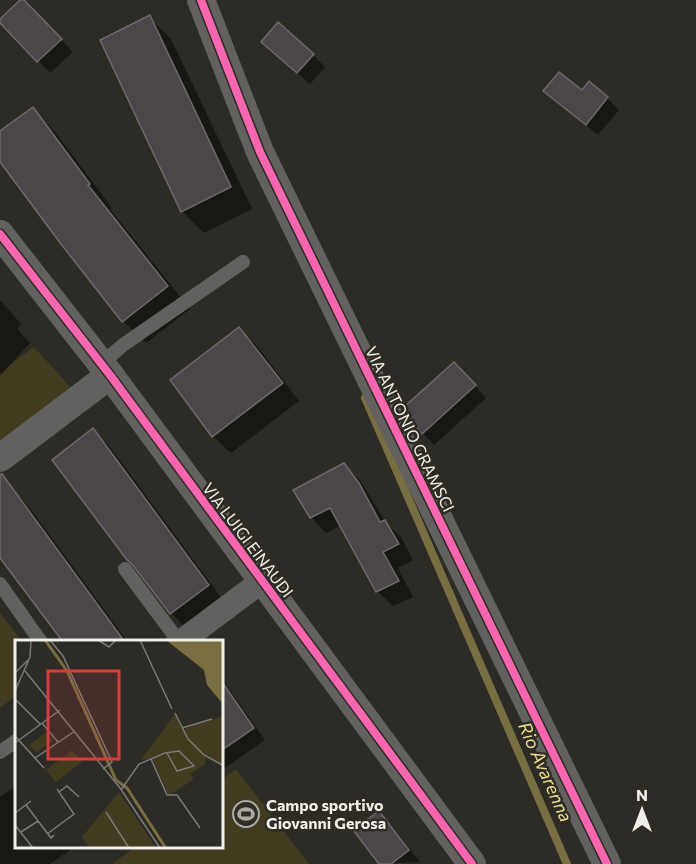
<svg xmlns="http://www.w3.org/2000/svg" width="696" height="864" font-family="Commissioner,sans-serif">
	<rect width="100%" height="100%" fill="#2c2b26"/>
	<g fill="#413b1f">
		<polygon points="34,347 75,392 0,448 0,372"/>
		<polygon points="0,613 23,642 16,642 16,696 0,708"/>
		<polygon points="236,769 309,864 112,864 134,848 222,848 222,780"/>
	</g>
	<g fill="#0007">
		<polygon points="22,0 73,52 50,73 0,21"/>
		<polygon points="149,17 171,39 252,209 204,233 182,211"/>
		<polygon points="275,54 313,55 325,67 310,84"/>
		<polygon points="545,91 582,92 607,98 619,110 598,135"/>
		<polygon points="33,109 55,132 112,208 110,209 190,309 146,343 123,321 0,159 0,133"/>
		<polygon points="0,300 21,324 17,329 30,343 0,376"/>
		<polygon points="239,329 257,346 299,401 231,453 213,436 172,381"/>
		<polygon points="466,375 486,398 434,445 423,433"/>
		<polygon points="93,430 110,447 225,603 188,630 171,613"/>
		<polygon points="344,465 360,480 386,523 401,537 413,560 398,568 413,597 393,606 377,591 341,525 326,533 311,517"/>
		<polygon points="12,490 29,507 128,642 65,642 0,556 0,499"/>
		<polygon points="222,680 265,740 222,770"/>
		<polygon points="16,786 16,848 73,848 50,864 0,864 0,797"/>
		<polygon points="379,813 391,825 420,862 381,864"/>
	</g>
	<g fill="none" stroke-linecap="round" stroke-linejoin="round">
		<polyline stroke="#786e42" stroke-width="8" points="365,398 567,864"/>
	</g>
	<g fill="#4c4549" stroke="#6d6b6a" stroke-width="1.5">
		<polygon points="20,0 24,0 62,39 37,62 0,23 0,19"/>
		<polygon points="150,15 231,187 181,212 100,40"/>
		<polygon points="278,22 314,54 297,73 261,42"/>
		<polygon points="559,72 582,90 589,81 608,97 586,125 543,91"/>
		<polygon points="33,107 90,184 88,185 168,286 122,322 61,244 0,162 0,131"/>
		<polygon points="239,327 283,383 212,437 170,380"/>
		<polygon points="454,362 476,385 422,434 410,422 403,408"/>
		<polygon points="93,428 209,585 170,614 132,564 127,560 52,460"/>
		<polygon points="344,463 359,483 380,522 385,520 399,544 383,552 399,581 376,592 330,508 310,518 293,490"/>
		<polygon points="0,474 2,474 125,642 63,642 0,558"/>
		<polygon points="222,682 254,728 222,750"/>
		<polygon points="379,811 409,850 391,864 379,864 353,830"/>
	</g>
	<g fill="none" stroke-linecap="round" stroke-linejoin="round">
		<g stroke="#62615f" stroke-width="14">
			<polyline points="101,364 123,345 243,262"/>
			<polyline points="125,569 177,639"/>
			<polyline points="0,584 41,642"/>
			<polyline points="172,642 259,577"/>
			<polyline points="189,642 265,585"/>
			<polyline points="0,752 16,741"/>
		</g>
		<g stroke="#62615f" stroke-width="28">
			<polyline points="201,0 260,152 607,864"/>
			<polyline points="0,234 110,375 472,864"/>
			<polyline points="0,458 110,375"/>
		</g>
		<defs>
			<g id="cycleway">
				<polyline points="201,0 260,152 607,864"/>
				<polyline points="0,234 110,375 472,864"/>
			</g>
		</defs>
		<use href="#cycleway" stroke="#2e2c24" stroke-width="11"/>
		<use href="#cycleway" stroke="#f766af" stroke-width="8"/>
	</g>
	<defs>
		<symbol id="stadium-ring" viewBox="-11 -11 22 22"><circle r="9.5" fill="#2e2c24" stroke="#abaaa5" stroke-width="1.5"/><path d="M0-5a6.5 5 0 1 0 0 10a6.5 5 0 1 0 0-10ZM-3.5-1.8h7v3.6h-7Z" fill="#abaaa5"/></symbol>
	</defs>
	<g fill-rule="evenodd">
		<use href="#stadium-ring" x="231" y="799" width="30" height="30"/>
	</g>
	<g text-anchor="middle" stroke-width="5" stroke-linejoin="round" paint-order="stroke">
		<g font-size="16" fill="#f0efea" stroke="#2e2c24">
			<text transform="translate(410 429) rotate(64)" y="6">VIA ANTONIO GRAMSCI</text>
			<text transform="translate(248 540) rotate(53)" y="6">VIA LUIGI EINAUDI</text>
		</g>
		<g font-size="16" font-weight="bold" fill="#f0efea" stroke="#2e2c24" text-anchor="start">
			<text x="266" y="811">Campo sportivo<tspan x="266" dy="18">Giovanni Gerosa</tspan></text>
		</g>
		<g font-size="18" font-style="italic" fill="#eddd90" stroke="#2e2c24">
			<text transform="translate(545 772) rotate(66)" y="6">Rio Avarenna</text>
		</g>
	</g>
	<g transform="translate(15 640)">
		<rect width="208" height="208" fill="#2c2b26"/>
		<path d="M160,74l12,25 -4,-8 4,-3 36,-12v49l-17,-8 -1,7 -15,10 4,5 -25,17 -17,-38 -11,2zM32,92l6,8 -17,13 -7,-8zM57,110l10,12 -26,20 -10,-12zM104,152l37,56h-67l-7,-11z" fill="#413b1f"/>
		<path d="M151,0h57v64l-16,-19 -3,-15z" fill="#786e42"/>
		<path fill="none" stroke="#786e42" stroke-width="3" d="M30,0l22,31 49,109 11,8 38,59"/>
		<path fill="none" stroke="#7a7974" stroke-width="1.5" d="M35,0l13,16 49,106 -9,7M83,0l11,7 7,-7M125,0l32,69M10,31l95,117 40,60M0,33l13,-13M0,51l15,-34 1,-17M0,59l25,25M160,73l13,26 16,16 20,11M27,83l16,19M167,88l30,-9M0,96l29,32M0,103l45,-33M20,118l40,-27M136,119l16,36h10l23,33M106,150l18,-26 26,-11 14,-2 15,15 -17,5 -10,-18M44,152l8,-6 12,11M11,165l25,33 3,-3M91,172l23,36M0,173l16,-12M0,185l18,23M6,192l17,-11M32,194l27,-20 -17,-25"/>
		<path fill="#d93c3b" fill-opacity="0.15" stroke="#d93c3b" stroke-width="3" d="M33,31h71v88h-71z"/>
		<rect width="208" height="208" fill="none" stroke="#f0efea" stroke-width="3"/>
	</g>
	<g transform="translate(642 810)" stroke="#2e2c24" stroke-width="4.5" paint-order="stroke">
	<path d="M0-4.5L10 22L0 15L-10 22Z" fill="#f0efea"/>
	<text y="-9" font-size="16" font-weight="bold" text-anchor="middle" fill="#f0efea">N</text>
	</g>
</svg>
